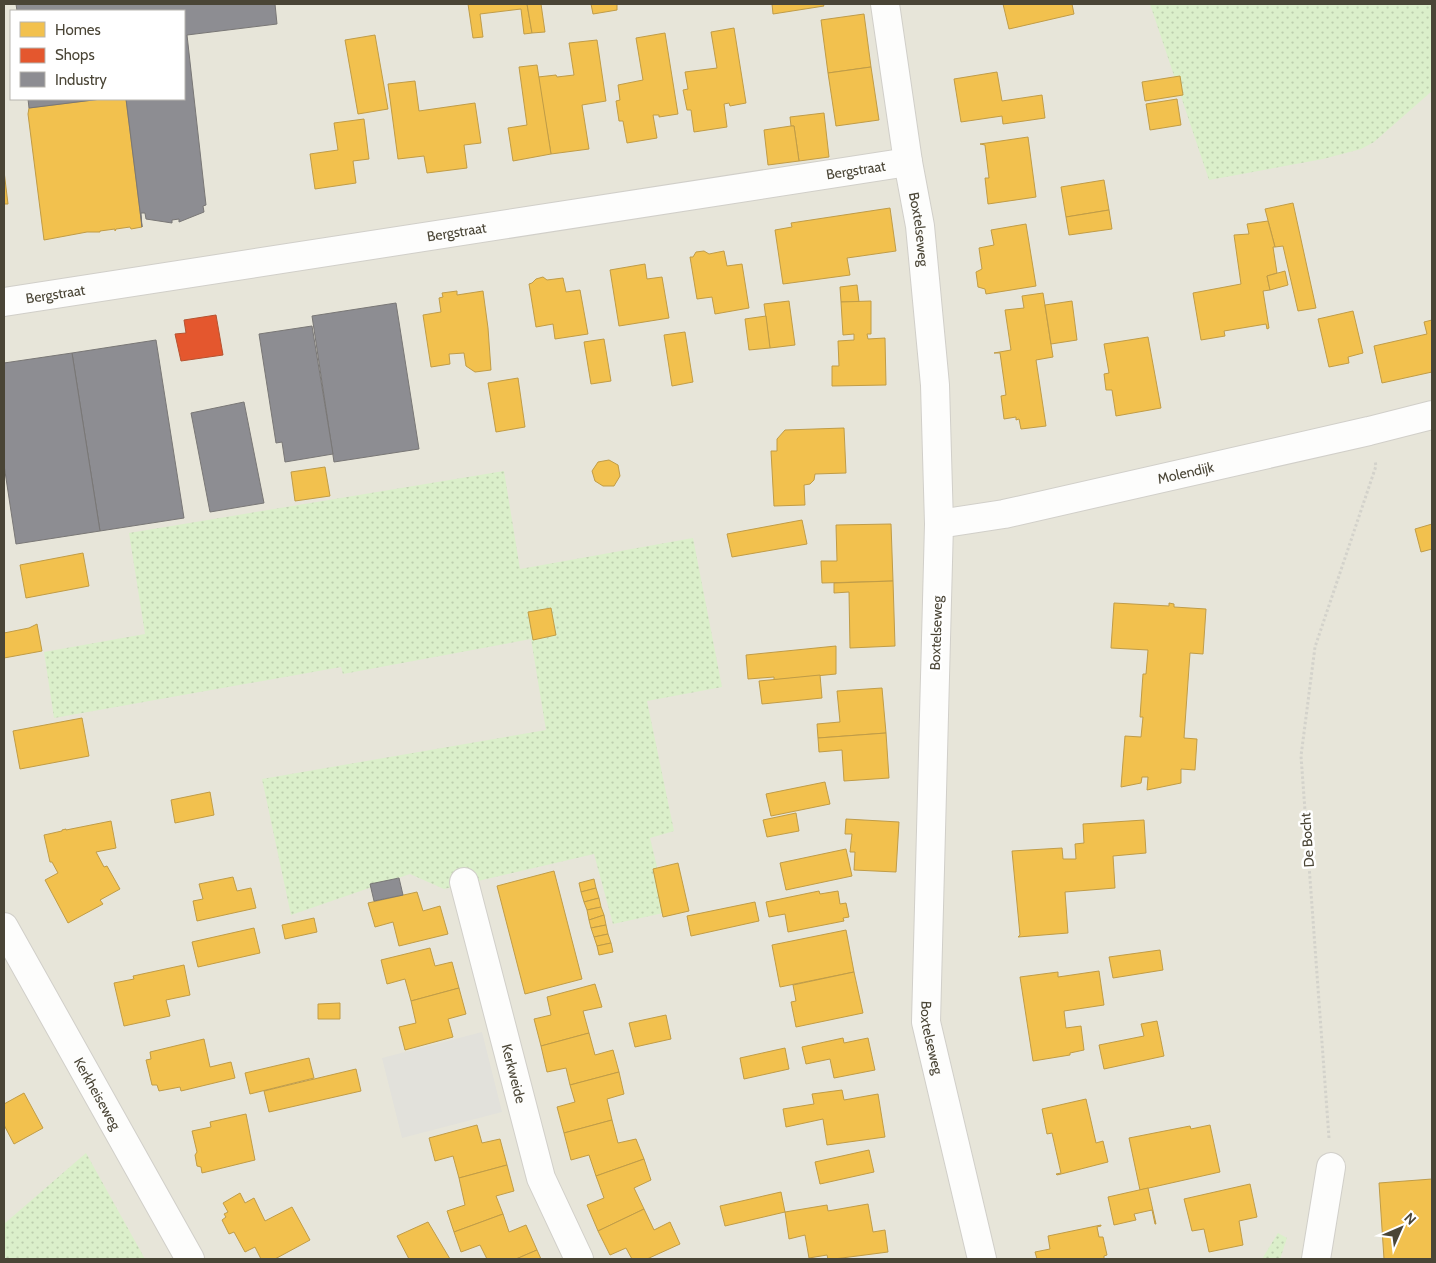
<svg xmlns="http://www.w3.org/2000/svg" width="1436" height="1263" font-family="Cabin,sans-serif">
	<defs>
		<pattern id="grass-dots" width="8" height="8" patternUnits="userSpaceOnUse" patternTransform="scale(1.25)"><rect width="8" height="8" fill="#dbefca"/><path d="M2 2h.1M6 6h.1" fill="none" stroke="#bdceae" stroke-width="1.8" stroke-linecap="round"/></pattern>
	</defs>
	<rect width="100%" height="100%" fill="#f3f2ec"/>
	<path fill="#e7e5d9" fill-rule="evenodd" d="M4,4h1428v1255h-1428zM11,11h173v88h-173z"/>
	<g fill="url(#grass-dots)">
		<polygon points="1150,4 1432,4 1432,91 1374,142 1361,149 1323,159 1209,180"/>
		<polygon points="504,471 520,569 693,538 722,687 647,701 674,831 650,838 668,912 613,924 594,854 444,889 410,874 291,915 262,779 546,730 531,639 343,674 341,667 54,718 44,652 145,634 129,533"/>
		<polygon points="86,1153 145,1259 4,1259 4,1224"/>
		<polygon points="1278,1233 1287,1238 1280,1259 1262,1259"/>
	</g>
	<polygon fill="#e2e1db" points="482,1032 502,1112 402,1138 382,1058"/>
	<g fill="#f2c14e" stroke="#c09c47">
		<polygon points="468,4 527,4 532,33 524,34 521,9 480,14 483,37 473,38"/>
		<polygon points="527,4 541,4 545,32 532,33"/>
		<polygon points="591,4 617,4 617,10 593,14"/>
		<polygon points="772,4 823,4 824,6 773,14"/>
		<polygon points="1003,4 1072,4 1074,14 1009,29"/>
		<polygon points="864,14 871,67 828,73 821,20"/>
		<polygon points="734,28 746,103 730,106 729,103 724,104 727,127 694,132 691,110 687,110 683,90 688,89 685,72 717,68 711,32"/>
		<polygon points="665,33 678,114 659,117 659,115 653,115 657,138 627,143 623,121 619,121 616,101 620,100 618,85 643,80 636,38"/>
		<polygon points="375,35 388,109 358,114 345,40"/>
		<polygon points="597,40 606,101 582,105 589,149 551,154 538,77 556,75 557,77 574,75 569,43"/>
		<polygon points="537,65 551,154 513,161 508,128 527,125 519,67"/>
		<polygon points="871,67 879,120 836,126 828,73"/>
		<polygon points="997,72 1002,101 1042,95 1045,118 1003,124 1002,116 961,122 954,79"/>
		<polygon points="1180,76 1183,95 1145,101 1142,82"/>
		<polygon points="415,81 419,111 475,103 481,143 464,145 467,168 427,173 424,156 398,159 388,84"/>
		<polygon points="101,99 126,99 142,227 131,229 130,227 116,229 115,231 115,229 100,231 100,232 87,232 44,240 28,114 29,108"/>
		<polygon points="1177,99 1181,125 1150,130 1146,104"/>
		<polygon points="824,113 829,157 799,161 794,126 791,126 790,117"/>
		<polygon points="364,119 369,159 353,161 356,183 315,189 310,154 338,150 334,123"/>
		<polygon points="791,126 794,126 799,161 768,165 764,130"/>
		<polygon points="1028,137 1036,197 988,204 985,178 989,178 985,145 980,144"/>
		<polygon points="4,171 8,204 4,204"/>
		<polygon points="1104,180 1109,210 1066,217 1061,187"/>
		<polygon points="1293,203 1316,308 1298,311 1283,246 1275,247 1265,209"/>
		<polygon points="890,208 896,251 847,258 850,275 783,284 775,230 792,227 791,223"/>
		<polygon points="1109,210 1112,229 1069,235 1066,217"/>
		<polygon points="1268,221 1275,247 1273,247 1277,273 1267,276 1270,290 1263,291 1269,328 1267,329 1266,324 1224,331 1225,336 1201,340 1193,293 1241,284 1234,235 1249,234 1247,224"/>
		<polygon points="1026,224 1036,286 986,294 985,289 978,287 976,272 982,269 979,248 994,245 991,230"/>
		<polygon points="704,251 709,254 724,251 727,266 742,264 749,308 715,314 712,297 697,299 690,257 693,257 696,252"/>
		<polygon points="645,264 647,279 662,277 669,318 619,326 610,270"/>
		<polygon points="1285,271 1288,285 1270,290 1267,276"/>
		<polygon points="543,277 547,280 563,278 566,292 580,290 588,334 555,339 553,324 536,327 529,284 532,283 536,279"/>
		<polygon points="857,285 859,302 841,302 840,287"/>
		<polygon points="457,291 457,295 483,291 488,328 491,370 475,372 466,366 464,353 449,354 450,364 431,367 423,315 441,312 439,298 443,297 442,293"/>
		<polygon points="1043,293 1053,357 1036,360 1046,426 1021,429 1019,419 1016,420 1016,417 1004,419 1001,396 1006,395 1000,353 994,353 1011,350 1005,310 1024,308 1022,296"/>
		<polygon points="789,301 795,345 770,348 764,304"/>
		<polygon points="871,301 871,334 867,334 868,339 885,338 886,385 832,386 832,366 839,366 838,341 854,340 854,334 843,335 841,302"/>
		<polygon points="1072,301 1077,340 1051,344 1045,305"/>
		<polygon points="1353,311 1363,353 1348,357 1349,363 1329,367 1318,319"/>
		<polygon points="766,316 770,348 749,350 745,319"/>
		<polygon points="1432,320 1432,372 1382,383 1374,346 1427,334 1424,322"/>
		<polygon points="685,332 693,382 672,386 664,335"/>
		<polygon points="1148,337 1161,408 1116,416 1112,390 1106,390 1104,374 1109,373 1104,344"/>
		<polygon points="604,339 611,381 591,384 584,342"/>
		<polygon points="518,378 525,427 496,432 488,383"/>
		<polygon points="844,428 846,473 815,474 814,480 810,484 804,485 805,505 774,506 771,451 777,451 777,439 785,430"/>
		<polygon points="609,460 618,465 620,476 614,486 603,486 595,481 592,471 598,462"/>
		<polygon points="325,467 330,496 295,501 291,472"/>
		<polygon points="802,520 807,544 732,557 727,534"/>
		<polygon points="891,524 893,581 822,583 821,561 837,561 836,525"/>
		<polygon points="1432,524 1432,549 1421,552 1415,529"/>
		<polygon points="83,553 89,586 26,598 20,565"/>
		<polygon points="893,581 895,646 850,648 849,592 834,593 834,583"/>
		<polygon points="1114,603 1169,606 1169,603 1174,604 1174,607 1206,609 1203,654 1190,653 1184,738 1197,739 1195,770 1181,769 1181,783 1147,790 1148,777 1142,777 1141,783 1121,787 1125,736 1141,737 1143,717 1140,717 1143,674 1146,674 1148,650 1111,648"/>
		<polygon points="551,608 556,635 533,640 528,612"/>
		<polygon points="37,624 42,651 4,658 4,633 29,628"/>
		<polygon points="836,646 836,674 774,680 774,677 748,679 746,655"/>
		<polygon points="820,675 822,698 762,704 759,681"/>
		<polygon points="882,688 886,733 818,738 817,724 840,722 837,691"/>
		<polygon points="82,718 89,756 20,769 13,731"/>
		<polygon points="886,733 889,778 844,781 842,750 819,752 818,738"/>
		<polygon points="825,782 830,804 771,816 766,794"/>
		<polygon points="210,792 214,815 175,823 171,800"/>
		<polygon points="796,813 799,831 767,837 763,820"/>
		<polygon points="846,819 899,822 896,872 854,870 855,852 850,852 852,834 845,834"/>
		<polygon points="1144,820 1146,853 1113,856 1115,888 1065,892 1068,933 1018,937 1020,935 1012,851 1062,848 1063,859 1076,859 1075,844 1084,843 1083,824"/>
		<polygon points="111,821 116,848 96,852 104,867 107,866 120,889 100,900 103,904 68,923 45,880 58,873 52,862 50,862 44,835 62,831 62,830 66,829 66,830"/>
		<polygon points="846,849 852,876 786,890 780,863"/>
		<polygon points="678,863 689,911 663,917 653,869"/>
		<polygon points="554,871 582,979 525,994 497,886"/>
		<polygon points="233,877 237,891 251,888 256,908 197,921 193,901 203,899 199,884"/>
		<polygon points="594,879 596,888 581,892 579,883"/>
		<polygon points="596,888 599,898 584,902 581,892"/>
		<polygon points="819,891 820,894 838,891 840,904 846,903 849,917 843,918 844,921 788,932 785,914 769,917 766,902"/>
		<polygon points="417,892 423,911 440,906 448,934 399,946 393,922 375,927 368,903"/>
		<polygon points="599,898 601,907 587,910 584,902"/>
		<polygon points="755,902 759,921 691,936 687,916"/>
		<polygon points="601,907 604,915 589,920 587,910"/>
		<polygon points="604,915 606,925 591,928 589,920"/>
		<polygon points="314,918 317,932 285,939 282,925"/>
		<polygon points="606,925 608,934 594,937 591,928"/>
		<polygon points="254,928 260,953 198,967 192,942"/>
		<polygon points="846,930 854,972 780,987 772,945"/>
		<polygon points="608,934 611,943 597,946 594,937"/>
		<polygon points="611,943 613,952 599,955 597,946"/>
		<polygon points="430,948 435,966 452,962 459,988 411,1001 405,979 387,984 381,960"/>
		<polygon points="1160,950 1163,970 1113,978 1109,957"/>
		<polygon points="184,965 190,995 166,1000 170,1016 124,1026 114,983 134,979 133,976"/>
		<polygon points="1099,971 1104,1005 1064,1011 1066,1028 1081,1026 1084,1050 1070,1053 1070,1055 1033,1061 1020,977 1058,972 1058,977"/>
		<polygon points="854,972 863,1013 796,1027 791,1002 796,1001 793,985"/>
		<polygon points="595,984 602,1007 583,1011 589,1033 541,1046 534,1019 551,1015 547,997"/>
		<polygon points="459,988 466,1014 448,1019 453,1037 405,1050 399,1027 416,1023 411,1001"/>
		<polygon points="340,1003 340,1019 318,1019 318,1004"/>
		<polygon points="666,1015 671,1039 635,1047 629,1023"/>
		<polygon points="1157,1021 1164,1056 1104,1069 1099,1045 1144,1036 1141,1024"/>
		<polygon points="589,1033 595,1055 613,1050 619,1072 570,1085 566,1068 547,1072 541,1046"/>
		<polygon points="843,1038 844,1043 868,1038 875,1070 834,1078 830,1059 806,1064 802,1047"/>
		<polygon points="204,1039 210,1067 231,1062 235,1078 181,1091 180,1087 159,1091 157,1085 152,1085 146,1060 151,1059 150,1052"/>
		<polygon points="785,1048 789,1069 744,1079 740,1058"/>
		<polygon points="309,1058 314,1078 250,1094 245,1073"/>
		<polygon points="356,1069 361,1091 269,1112 264,1091"/>
		<polygon points="619,1072 624,1094 607,1099 612,1120 564,1133 557,1107 575,1102 570,1085"/>
		<polygon points="842,1090 844,1100 878,1094 885,1137 827,1145 823,1119 786,1127 783,1109 814,1104 812,1094"/>
		<polygon points="24,1093 43,1128 14,1144 4,1125 4,1104"/>
		<polygon points="1086,1099 1096,1143 1103,1141 1108,1162 1057,1175 1056,1174 1061,1173 1052,1133 1047,1134 1042,1109"/>
		<polygon points="246,1114 255,1160 202,1173 201,1167 197,1166 195,1155 197,1152 192,1131 211,1127 210,1122"/>
		<polygon points="612,1120 618,1143 636,1139 644,1159 596,1176 589,1155 571,1160 564,1133"/>
		<polygon points="477,1125 482,1143 500,1139 507,1165 459,1178 453,1156 435,1161 429,1138"/>
		<polygon points="1210,1125 1220,1172 1140,1190 1129,1138 1190,1126 1191,1129"/>
		<polygon points="869,1150 874,1172 820,1184 815,1162"/>
		<polygon points="644,1159 651,1180 634,1188 644,1209 598,1231 587,1205 604,1198 596,1176"/>
		<polygon points="507,1165 514,1191 496,1196 503,1214 454,1232 447,1211 465,1205 459,1178"/>
		<polygon points="1432,1179 1432,1259 1384,1259 1379,1183"/>
		<polygon points="1250,1184 1257,1217 1239,1221 1243,1245 1209,1252 1204,1229 1192,1231 1184,1199"/>
		<polygon points="1148,1188 1156,1224 1155,1224 1152,1210 1134,1214 1136,1220 1114,1225 1108,1197"/>
		<polygon points="781,1192 785,1212 725,1226 720,1206"/>
		<polygon points="240,1193 245,1203 254,1198 265,1221 292,1207 310,1240 275,1259 261,1259 255,1247 245,1252 234,1232 229,1234 222,1220 226,1217 224,1214 228,1212 223,1203"/>
		<polygon points="868,1204 873,1232 885,1230 888,1252 834,1259 828,1259 827,1255 809,1258 805,1235 789,1239 785,1212 827,1205 828,1211"/>
		<polygon points="644,1209 654,1230 670,1222 680,1244 647,1259 632,1259 626,1248 610,1255 598,1231"/>
		<polygon points="503,1214 509,1232 526,1225 537,1250 516,1259 487,1259 480,1245 461,1252 454,1232"/>
		<polygon points="428,1222 450,1259 409,1259 397,1236"/>
		<polygon points="1101,1225 1101,1226 1097,1227 1099,1237 1103,1237 1107,1255 1104,1256 1104,1259 1037,1259 1035,1252 1050,1249 1048,1236"/>
		<polygon points="537,1250 541,1259 516,1259"/>
	</g>
	<polygon fill="#e4572e" stroke="#b65230" points="216,315 223,355 181,361 175,334 186,333 184,320"/>
	<g fill="#8d8d92" stroke="#797776">
		<polygon points="16,4 275,4 277,24 187,35 206,205 203,206 204,212 179,222 179,219 172,220 172,223 146,219 145,213 141,213 142,227 126,99 184,99 184,11 17,11"/>
		<polygon points="28,99 101,99 29,108"/>
		<polygon points="396,303 419,449 334,462 312,316"/>
		<polygon points="312,326 333,454 285,462 282,442 276,443 259,334"/>
		<polygon points="156,340 184,518 100,531 72,353"/>
		<polygon points="72,353 100,531 16,544 4,465 4,363"/>
		<polygon points="244,402 264,503 210,512 191,413"/>
		<polygon points="399,878 403,895 374,901 370,884"/>
	</g>
	<g fill="none" stroke-linecap="round" stroke-linejoin="round">
		<defs>
			<g id="minor">
				<path id="s1" d="M4,302l904,-140"/>
				<path id="s2" d="M939,524l65,-10 365,-83 63,-16"/>
				<path id="s3" d="M464,882l77,296 38,81"/>
				<path id="s4" d="M4,927l186,332"/>
				<polyline points="1316,1259 1331,1167"/>
			</g>
			<g id="tertiary">
				<path id="s5" d="M885,4l23,158 12,64 15,159 4,139 -13,498 56,237"/>
			</g>
		</defs>
		<use href="#minor" stroke="#d1cfc9" stroke-width="30"/>
		<use href="#tertiary" stroke="#d1cfc9" stroke-width="30"/>
		<polyline stroke="#d3d2cb" stroke-width="3" stroke-dasharray="2.5 2.5" stroke-linecap="butt" points="1329,1138 1301,756 1315,647 1376,466 1375,461"/>
		<use href="#minor" stroke="#fdfdfc" stroke-width="28"/>
		<use href="#tertiary" stroke="#fdfdfc" stroke-width="28"/>
	</g>
	<g text-anchor="middle" stroke-width="5" stroke-linejoin="round" paint-order="stroke">
		<g font-size="14" fill="#4a4536" stroke="#fff">
			<text dy="5" stroke="none"><textPath href="#s1" startOffset="862">Bergstraat</textPath></text>
			<text dy="5" stroke="none"><textPath href="#s5" startOffset="228">Boxtelseweg</textPath></text>
			<text dy="5" stroke="none"><textPath href="#s1" startOffset="458">Bergstraat</textPath></text>
			<text dy="5" stroke="none"><textPath href="#s1" startOffset="52">Bergstraat</textPath></text>
			<text dy="5" stroke="none"><textPath href="#s2" startOffset="252">Molendijk</textPath></text>
			<text transform="translate(936 633) rotate(-88)" y="5">Boxtelseweg</text>
			<text transform="translate(1307 840) rotate(-94)" y="5">De Bocht</text>
			<text dy="5" stroke="none"><textPath href="#s5" startOffset="1038">Boxtelseweg</textPath></text>
			<text dy="5" stroke="none"><textPath href="#s3" startOffset="198">Kerkweide</textPath></text>
			<text dy="5" stroke="none"><textPath href="#s4" startOffset="191">Kerkheiseweg</textPath></text>
		</g>
	</g>
	<rect width="1436" height="1263" fill="none" stroke="#4a4536" stroke-width="10"/>
	<rect x="10" y="10" width="175" height="90" fill="#ffffff" stroke="#b7b5af"/>
	<rect x="20" y="22" width="25" height="15" fill="#f2c14e" stroke="#b7b5af"/>
	<text x="55" y="35" font-size="15" fill="#4a4536">Homes</text>
	<rect x="20" y="48" width="25" height="15" fill="#e4572e" stroke="#b7b5af"/>
	<text x="55" y="60" font-size="15" fill="#4a4536">Shops</text>
	<rect x="20" y="72" width="25" height="15" fill="#8d8d92" stroke="#b7b5af"/>
	<text x="55" y="85" font-size="15" fill="#4a4536">Industry</text>
	<g transform="translate(1401 1228) rotate(45)" stroke="#ffffff" stroke-width="4" paint-order="stroke">
	<path d="M0-4L9 19L0 12L-9 19Z" fill="#4a4536"/>
	<text y="-8" font-size="14" font-weight="bold" text-anchor="middle" fill="#4a4536">N</text>
	</g>
</svg>
